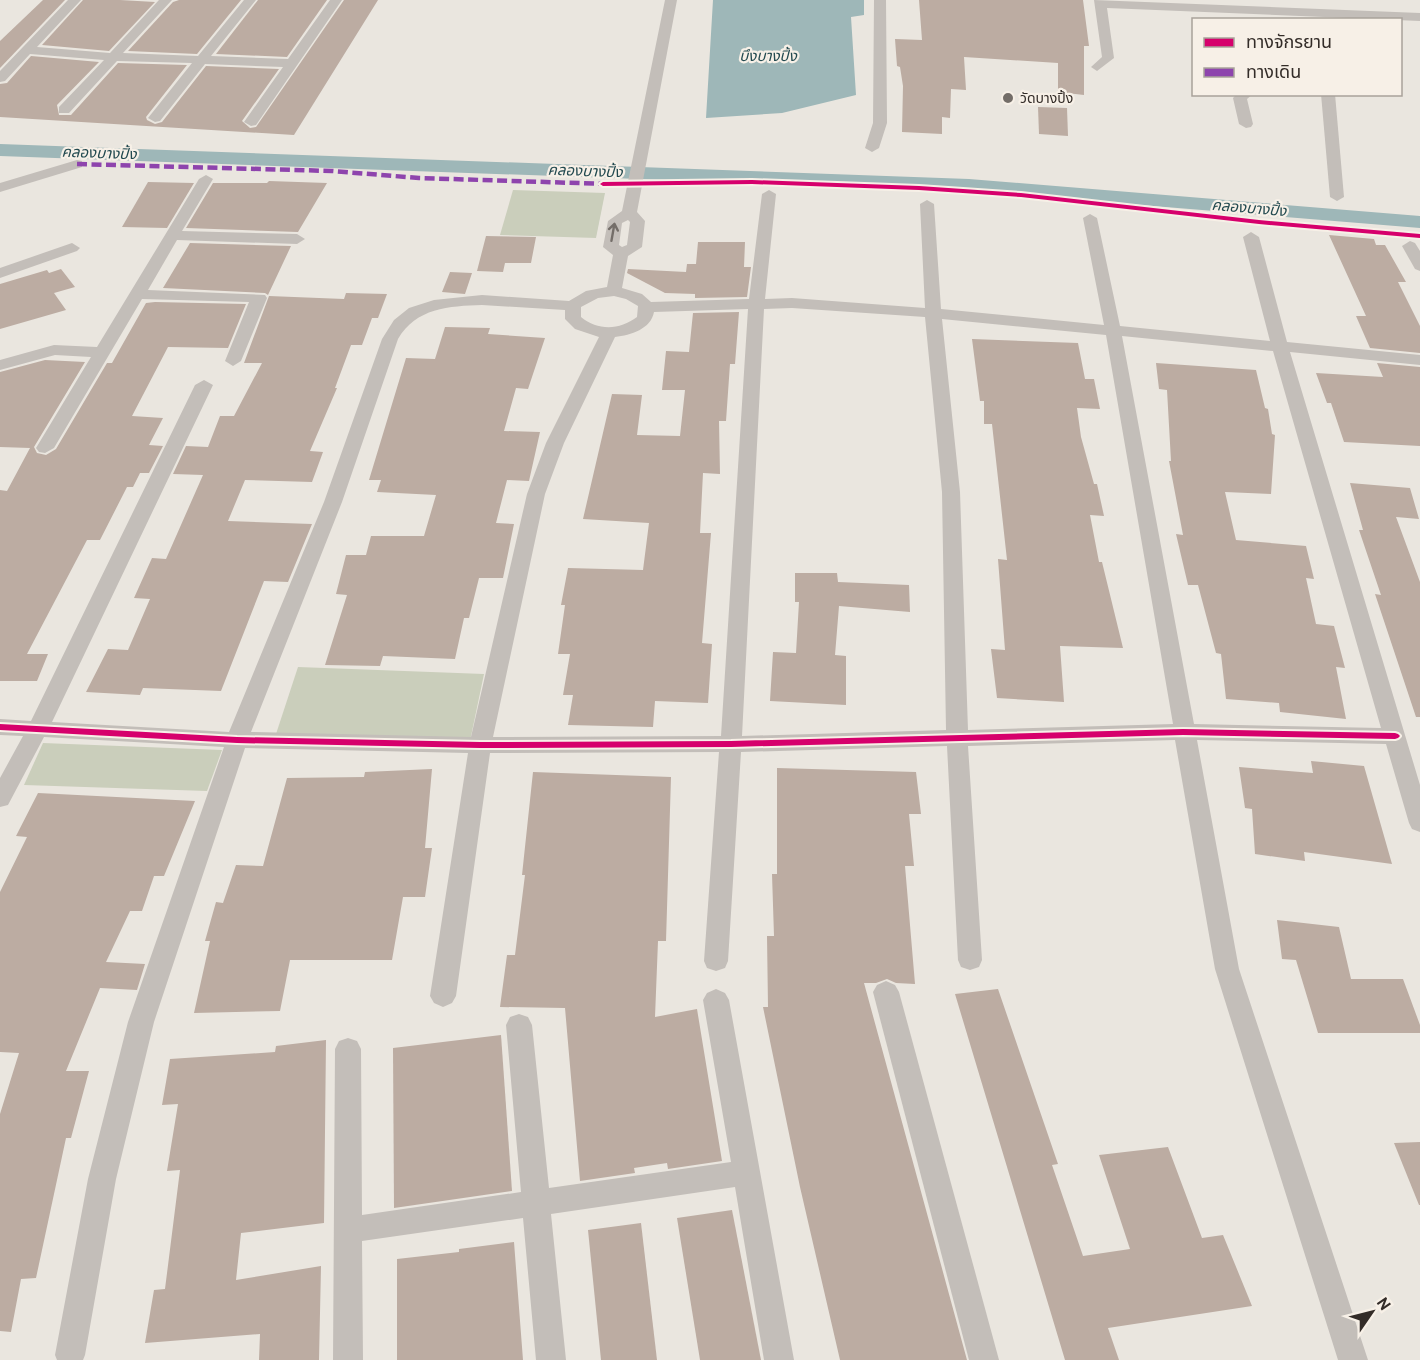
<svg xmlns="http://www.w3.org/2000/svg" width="1420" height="1360" font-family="Overpass,'Noto Sans Thai',sans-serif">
	<rect width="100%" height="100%" fill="#eae6df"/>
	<g fill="#cacebb">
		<polygon points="513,190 605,193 596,238 500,235"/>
		<polygon points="298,667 484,674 470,741 276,734"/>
		<polygon points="43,743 222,750 207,791 24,785"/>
	</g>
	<polygon fill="#9eb7b8" points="713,0 864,0 864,15 851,17 856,95 782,113 706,118"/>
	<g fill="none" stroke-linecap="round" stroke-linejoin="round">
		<polygon fill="#9eb7b8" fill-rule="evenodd" points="0,144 969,179 1420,216 1420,228 969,191 0,156"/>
	</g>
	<g fill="#bcaca2">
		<polygon points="43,0 65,0 0,68 0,41"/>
		<polygon points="83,0 120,0 155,2 109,51 42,45"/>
		<polygon points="179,0 241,0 197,54 128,51 173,2"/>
		<polygon points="258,0 327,0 287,57 216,54"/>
		<polygon points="344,0 378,0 294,135 0,117 0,84 7,83 31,56 99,62 57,105 59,115 71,115 118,63 187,65 146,117 147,120 155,124 162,122 206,66 279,69 242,121 250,128 256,127"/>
		<polygon points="919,0 1083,0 1089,46 1084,46 1084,95 1058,92 1058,63 964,57 966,90 951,89 950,118 942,117 942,134 902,132 903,86 900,67 897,66 895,39 922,40"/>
		<polygon points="1038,107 1067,108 1068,136 1039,134"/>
		<polygon points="269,181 327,183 298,232 186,228 213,183 267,183"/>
		<polygon points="148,182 194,183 167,228 122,227"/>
		<polygon points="1329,235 1374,239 1376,245 1385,245 1406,282 1398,282 1420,326 1420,353 1370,348 1356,316 1366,316"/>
		<polygon points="486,236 536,237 531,263 505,263 503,272 477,271"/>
		<polygon points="698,242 745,242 744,267 751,267 747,297 695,298 695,294 665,293 627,273 628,269 686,272 687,264 696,264"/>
		<polygon points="190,243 291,246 268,295 265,293 163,288"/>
		<polygon points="61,269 75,287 54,293 66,310 0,329 0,284 47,270 49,273"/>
		<polygon points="450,272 472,273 465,294 442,292"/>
		<polygon points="346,293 387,294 378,318 372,318 362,345 351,345 335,388 337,388 310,451 323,452 312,482 245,480 228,521 312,524 288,582 264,581 221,691 143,688 140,695 86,692 108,649 128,650 150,599 134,598 152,558 166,559 203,475 173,474 186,446 208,447 220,416 234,416 262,363 244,363 269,296 344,299"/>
		<polygon points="155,302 246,304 228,348 168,347 132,416 163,418 149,445 163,446 149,473 140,473 133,487 127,487 100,540 87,540 27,654 48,654 37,681 0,681 0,490 7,491 30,448 0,447 0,372 45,360 85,362 34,447 37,453 46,455 56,449 107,363 112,363 146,303"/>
		<polygon points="739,312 735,364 730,364 726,421 719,421 720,474 703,473 700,533 711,533 702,643 712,644 708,703 655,701 653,727 568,725 573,695 563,695 570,654 558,654 565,605 561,605 568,568 643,570 649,523 583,519 612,394 642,395 637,435 680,436 685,390 662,390 666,351 689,352 693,313"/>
		<polygon points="445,327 490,328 488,334 545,338 528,389 516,388 504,431 540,432 529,481 507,480 496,523 514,524 503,578 479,578 469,618 464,618 455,659 383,656 380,666 325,665 347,595 336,594 346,555 366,555 371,536 424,536 436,495 377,492 381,480 369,480 406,358 435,359"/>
		<polygon points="972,339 1078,343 1085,379 1094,379 1100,409 1077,408 1081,437 1094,484 1097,484 1104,516 1090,515 1099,562 1102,562 1123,648 1060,646 1064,702 997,698 991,649 1005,650 998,559 1007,560 992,424 984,424 984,401 980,401"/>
		<polygon points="1156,363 1256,370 1265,408 1268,409 1272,434 1275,435 1271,494 1225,492 1236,540 1306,546 1314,579 1306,578 1316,624 1334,626 1345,668 1336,667 1346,719 1280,712 1279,703 1226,699 1221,654 1216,653 1198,585 1188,585 1176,534 1183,535 1169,461 1171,461 1167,390 1159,389"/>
		<polygon points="1377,363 1420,367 1420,446 1344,442 1331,403 1327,403 1316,373 1383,377"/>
		<polygon points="1350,483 1410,488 1419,519 1396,517 1420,582 1420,717 1416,717 1375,594 1381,595 1359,530 1363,530"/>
		<polygon points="795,573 837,573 838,582 909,585 910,612 839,606 835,655 846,656 846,705 770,701 773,652 796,653 799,602 795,602"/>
		<polygon points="1311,761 1364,766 1392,864 1304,852 1305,861 1255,854 1252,809 1245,808 1239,767 1313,773"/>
		<polygon points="777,768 916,772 921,814 909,814 914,866 905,866 915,984 896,983 887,979 876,983 864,983 967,1360 840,1360 800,1187 763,1007 768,1007 767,936 774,936 772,874 777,874"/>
		<polygon points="432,769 425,848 432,848 425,897 403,897 392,960 290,960 280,1011 194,1013 210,941 205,941 216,902 223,903 236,865 263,866 287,778 364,777 365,772"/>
		<polygon points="533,772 671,777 666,941 658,941 655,1017 697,1009 722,1161 668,1169 667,1163 634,1168 635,1173 580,1181 565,1008 500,1007 507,955 515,955 525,875 522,875"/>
		<polygon points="38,793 195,801 164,876 154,876 142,911 130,911 106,962 145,964 137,990 100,988 66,1071 89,1071 71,1138 66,1138 36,1278 21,1279 11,1332 0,1331 0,1114 19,1053 0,1052 0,892 27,837 16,836"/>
		<polygon points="1277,920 1339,927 1351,979 1403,979 1420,1025 1420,1033 1318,1033 1296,960 1282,959"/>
		<polygon points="998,989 1058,1164 1052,1165 1083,1256 1130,1249 1099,1155 1168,1147 1202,1238 1223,1235 1252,1306 1108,1328 1119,1360 1065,1360 955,994"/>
		<polygon points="501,1035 512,1191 394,1208 393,1048"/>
		<polygon points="326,1040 324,1223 241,1233 236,1280 321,1266 319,1360 259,1360 260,1334 145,1343 154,1290 165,1289 180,1170 167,1171 178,1104 162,1105 170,1059 275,1052 276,1046"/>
		<polygon points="1420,1142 1420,1205 1419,1205 1394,1143"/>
		<polygon points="732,1210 761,1360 700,1360 677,1218"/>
		<polygon points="641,1223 657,1360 601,1360 588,1230"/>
		<polygon points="514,1242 523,1360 397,1360 397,1259 459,1252 459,1249"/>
	</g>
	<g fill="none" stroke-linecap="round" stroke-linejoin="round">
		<g fill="#c3beb9" fill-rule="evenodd">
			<polygon points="68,0 81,0 37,47 110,53 159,0 172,0 123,53 198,56 244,0 256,0 211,56 288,59 330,0 342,0 256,125 251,126 244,122 283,67 205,64 160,121 155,122 148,118 192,63 117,61 69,113 59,113 59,107 104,60 30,54 5,81 0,82 0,71"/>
			<path d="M665,0h12l-40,212 8,9 -3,26 -14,9 -6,32 20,6 9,8 98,-3 13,-105 7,-4 7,4 -11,105 27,-1 133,10 -5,-104 7,-4 7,4 7,105 163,16 -21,-107 7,-4 7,4 23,108 150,15 -27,-104 8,-5 8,5 28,105 133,13v10l-130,-13 130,433v47l-8,-3 -3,-6 -23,-79 -189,-4 42,229 129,391h-30l-123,-391 -40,-229 -207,6 14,214 -3,7 -9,3 -9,-3 -3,-7 -11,-214 -206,6 -13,209 -3,7 -9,3 -9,-3 -3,-7 15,-209 -229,1 -34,243 -4,7 -9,4 -9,-4 -4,-7 38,-243 -223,-5 -91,274 -38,157 -31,176 -2,5h-26l-2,-5 33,-176 40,-157 96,-275 -180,-10 -36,68 -8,2v-29l23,-42 -23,-1v-16l31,2 164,-336 9,-5 9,5 -161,337 177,10 95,-230 58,-163 12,-19 15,-12 25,-8 48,-5 87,6 17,-10 21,-4 6,-32 -10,-8 5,-26 14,-10zM628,220l2,2 -3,23 -5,2 -3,-2 3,-22zM614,296l12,3 12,7 -1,11c-17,13 -39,14 -56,0v-10l17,-9zM482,305l83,5v9l10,10 24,8 -53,106 -19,51 -56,243 -220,-5 91,-230 56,-163c18,-31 51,-33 84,-34zM792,308l133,9 17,175 4,238 -204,6 22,-427zM748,309l-27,427 -228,1 52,-243 19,-51 51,-106c16,-2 36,-8 39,-25zM942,319l164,16 67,389 -205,6 -8,-238zM1122,336l151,15 108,377 -187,-4z"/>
			<polygon points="874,0 886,0 887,123 879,148 872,152 865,148 873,123"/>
			<polygon points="1094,0 1420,13 1420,21 1107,8 1114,58 1097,71 1091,67 1102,57"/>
			<polygon points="1237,94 1253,94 1247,99 1253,124 1251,127 1246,128 1239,124 1233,98"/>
			<polygon points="1321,94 1335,94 1344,197 1337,201 1330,197"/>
			<polygon points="77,160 82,161 82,167 0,192 0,183"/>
			<polygon points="206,175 213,179 182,231 297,234 305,239 297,244 177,240 148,290 265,295 267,298 241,361 233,366 225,361 249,302 142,299 54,448 45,453 39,452 36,448 91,357 55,355 0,370 0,360 54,345 97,347 199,179"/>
			<polygon points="1410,241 1415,243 1420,251 1420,271 1415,269 1402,246"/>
			<polygon points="72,243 80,248 77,251 0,278 0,268"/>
			<polygon points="886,981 895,985 899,992 999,1360 969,1360 873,992 877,985"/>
			<polygon points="716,989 725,993 729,1000 794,1360 764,1360 735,1187 551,1214 566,1360 536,1360 523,1218 362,1241 363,1360 333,1360 335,1049 339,1041 348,1038 357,1041 361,1049 362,1215 521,1192 506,1025 510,1017 519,1014 528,1017 532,1025 549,1188 731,1162 703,1000 707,993"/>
		</g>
		<polyline stroke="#8e44ad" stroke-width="4.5" stroke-dasharray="10 4.5" stroke-linecap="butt" points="77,164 332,171 419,178 608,184"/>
		<defs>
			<g id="cycleway">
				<polygon points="752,180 919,186 1021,193 1259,220 1420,234 1420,238 1259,224 1021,197 919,190 752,184 603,186 600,184 603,182"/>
				<polygon points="0,724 237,737 480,742 731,741 1183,729 1395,733 1398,734 1400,736 1398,738 1395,739 1183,735 731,747 480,748 237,743 0,730"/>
			</g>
		</defs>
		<use href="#cycleway" stroke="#f7f0e7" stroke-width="4"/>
		<use href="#cycleway" fill="#d6006c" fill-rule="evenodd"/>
	</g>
	<defs><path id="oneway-shaft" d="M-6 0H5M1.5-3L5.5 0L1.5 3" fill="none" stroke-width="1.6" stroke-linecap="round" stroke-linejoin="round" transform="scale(1.5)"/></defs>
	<use stroke="#746e69" href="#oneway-shaft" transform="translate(613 232) rotate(-80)"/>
	<circle fill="#736d68" stroke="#f7f0e7" stroke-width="2" cx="1008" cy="98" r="6"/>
	<g text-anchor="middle" stroke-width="4.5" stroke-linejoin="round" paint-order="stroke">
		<g font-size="14" fill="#332c28" stroke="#f7f0e7" text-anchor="start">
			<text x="1020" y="103">วัดบางปิ้ง</text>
		</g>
		<g font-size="15" font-style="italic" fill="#22494f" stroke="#f7f0e7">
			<text x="768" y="61">บึงบางปิ้ง</text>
			<text transform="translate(99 153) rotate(2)" y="5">คลองบางปิ้ง</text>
			<text transform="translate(585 171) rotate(2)" y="5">คลองบางปิ้ง</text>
			<text transform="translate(1249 208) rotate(5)" y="5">คลองบางปิ้ง</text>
		</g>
	</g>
	<rect x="1192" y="18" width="210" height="78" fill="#f7f0e7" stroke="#a9a29b" stroke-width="1.5"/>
	<rect x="1204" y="38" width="30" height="9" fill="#d6006c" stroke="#a9a29b" stroke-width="1.5"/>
	<text x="1246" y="48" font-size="18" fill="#332c28">ทางจักรยาน</text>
	<rect x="1204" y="68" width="30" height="9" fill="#8e44ad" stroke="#a9a29b" stroke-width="1.5"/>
	<text x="1246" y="78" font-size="18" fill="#332c28">ทางเดิน</text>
	<g transform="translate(1372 1312) rotate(55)" stroke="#f7f0e7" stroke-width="4.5" paint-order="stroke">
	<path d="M0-4.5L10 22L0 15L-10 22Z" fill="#332c28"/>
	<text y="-9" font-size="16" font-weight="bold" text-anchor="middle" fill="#332c28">N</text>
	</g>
</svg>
